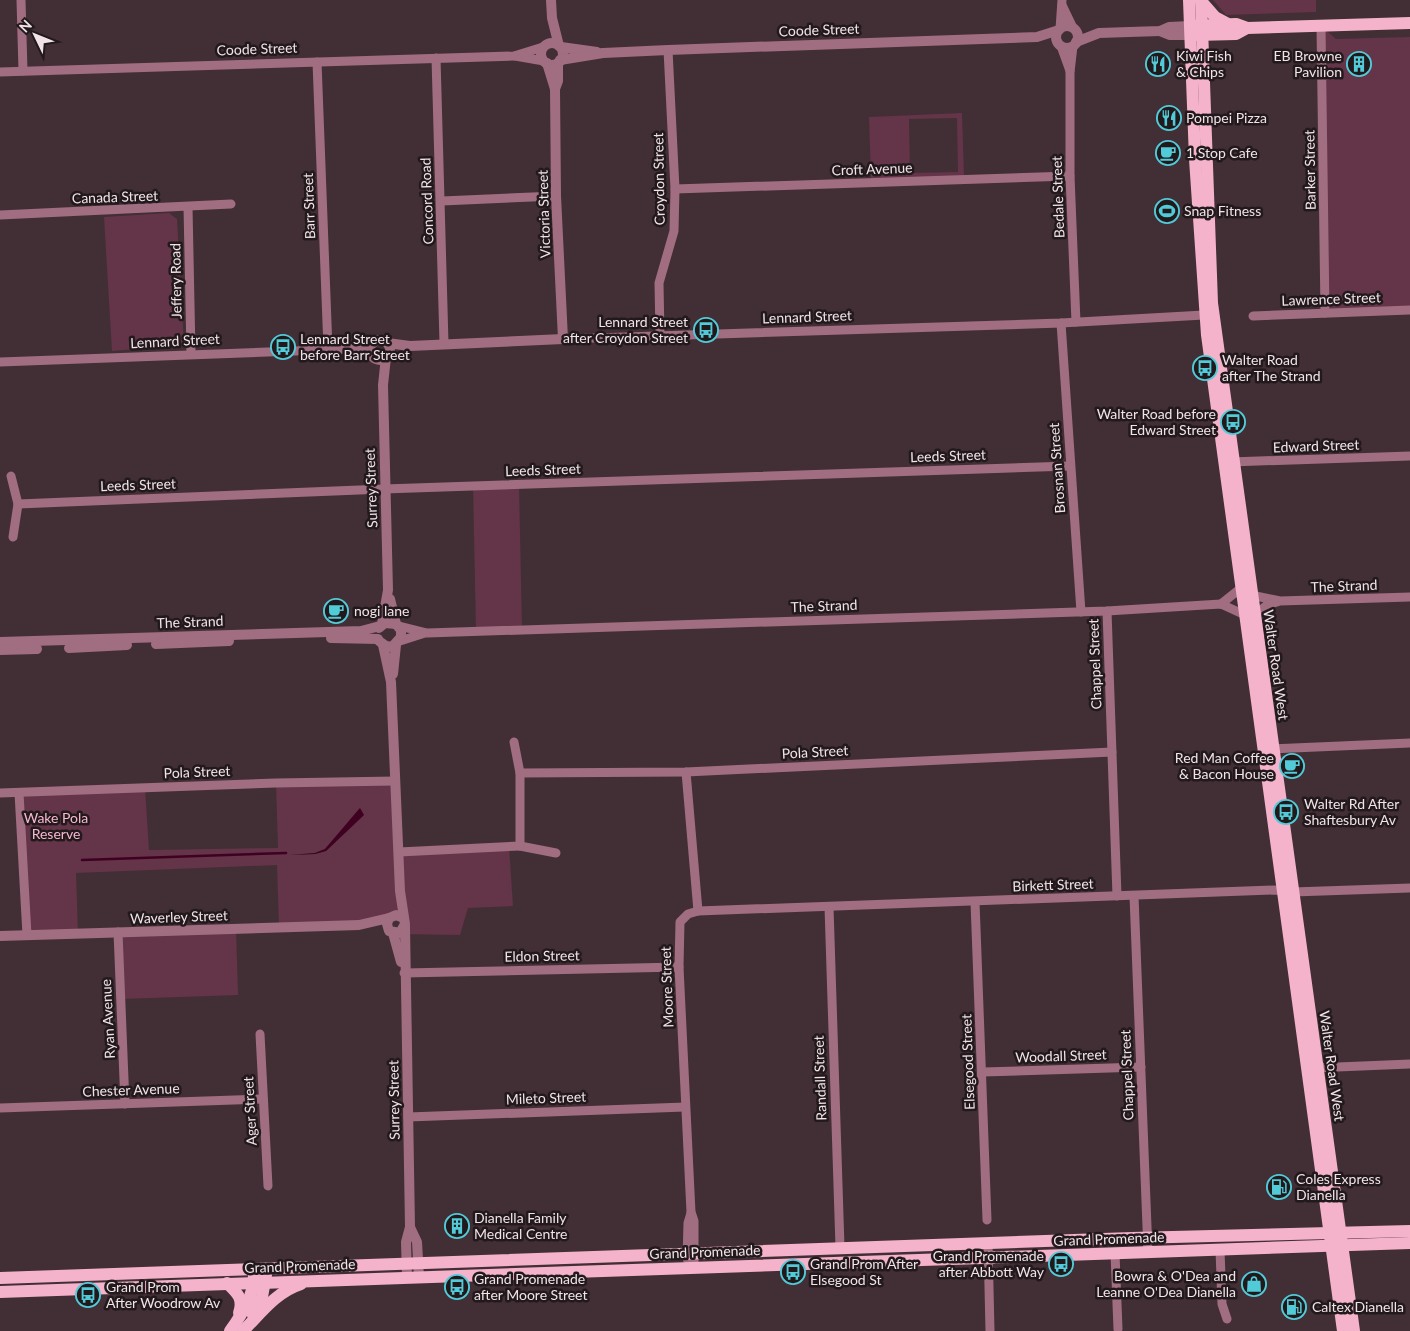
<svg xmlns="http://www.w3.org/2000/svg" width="1410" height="1331" font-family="Lato,sans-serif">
	<rect width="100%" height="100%" fill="#422e35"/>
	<g fill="#643448" fill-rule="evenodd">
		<polygon points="1213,0 1316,0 1316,12 1226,15"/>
		<polygon points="1321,26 1336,39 1410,37 1410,310 1325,313"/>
		<path d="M962,113l2,63 -93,4 -2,-63zM957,118l1,54 -48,1 -1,-54z"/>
		<polygon points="169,213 177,219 184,345 112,351 104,217"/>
		<polygon points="519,484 522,630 476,631 473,485"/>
		<path d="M395,781l4,71 110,-6 4,60 -45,2 -8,27 -64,-1 7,-16 -16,6 -108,2 -2,-61 -201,8 2,60 -51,2 -8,-142 126,-5 4,62 129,-2 -2,-65zM359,809l5,6 -38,36 -11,3 -25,1 25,-2 10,-4z"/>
		<polygon points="236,928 238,995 121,999 118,932"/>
	</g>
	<polygon fill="#400022" points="360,808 364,815 326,851 315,854 290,855 315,853 325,849"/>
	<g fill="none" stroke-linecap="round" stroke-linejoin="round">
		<polyline stroke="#400022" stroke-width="2.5" points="82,860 286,853"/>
		<g stroke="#a16d81" stroke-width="9">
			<polyline points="21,0 23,71"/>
			<polyline points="1062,5 1073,28"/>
			<polyline points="1321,26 1325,313"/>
			<polyline points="1060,29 1062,0"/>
			<polyline points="1061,46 1070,71"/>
			<polyline points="1073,46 1070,72 1070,176 1076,322"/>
			<polyline points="515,56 544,61"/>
			<polyline points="436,58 444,343"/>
			<polyline points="317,62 328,349"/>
			<polyline points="0,72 514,56 543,47"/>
			<polyline points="675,189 1070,176"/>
			<polyline points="442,201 556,196"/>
			<polyline points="188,207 191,353"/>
			<polyline points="0,215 231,204"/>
			<polyline points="1253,316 1410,310"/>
			<polyline points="1061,323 1081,612"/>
			<polyline points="660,336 659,283 674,231 675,189 668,50"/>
			<polyline points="563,339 1061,323 1204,315"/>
			<polyline points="351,349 372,355"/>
			<polyline points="0,362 350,349 373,343"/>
			<polyline points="1230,462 1410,456"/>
			<polyline points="11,476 18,504 13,537"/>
			<polyline points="18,504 384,489 1070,466"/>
			<polyline points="1251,595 1280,601 1410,597"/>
			<polyline points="1221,604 1241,588"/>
			<polyline points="1107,611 1117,896"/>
			<polyline points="1254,616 1267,605 1277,602"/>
			<polyline points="399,626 427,633 1107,611 1221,604 1245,615"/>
			<polyline points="400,641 425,633"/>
			<polyline points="514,742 520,773"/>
			<polyline points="1268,749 1410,743"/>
			<polyline points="686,772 698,911"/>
			<polyline points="0,793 276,783 395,781"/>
			<polyline points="19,793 27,935"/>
			<polyline points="520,846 556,853"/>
			<polyline points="399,852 520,846 520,773 686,772 1112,752"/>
			<polyline points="1134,896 1148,1252"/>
			<polyline points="975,902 987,1220"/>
			<polyline points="829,907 840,1247"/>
			<polyline points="118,932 125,1104"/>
			<polyline points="404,973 679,967"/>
			<polyline points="260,1034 268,1186"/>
			<polyline points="1313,1068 1410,1064"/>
			<polyline points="983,1072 1141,1067"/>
			<polyline points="0,1108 263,1099"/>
			<polyline points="408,1117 685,1107"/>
			<polyline points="988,1243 990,1331"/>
			<polyline points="1220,1250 1222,1304 1227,1319"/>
			<polyline points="1115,1253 1118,1329"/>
			<polyline points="687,1259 688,1223 691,1213"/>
			<polyline points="694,1267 694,1221 691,1212 679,967 680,922 688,914 698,911 1274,890 1293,892 1410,888"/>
		</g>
		<g stroke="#a16d81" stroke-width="10">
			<polyline points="551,0 552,18 559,46"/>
			<circle cx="1067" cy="37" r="11"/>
			<polyline points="1160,31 1170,35 1190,35"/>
			<polyline points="1076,42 1099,33 1160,31 1169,27 1190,26"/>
			<circle cx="552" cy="54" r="11"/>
			<polyline points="561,47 597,52"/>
			<polyline points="560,60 603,53 668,50 1037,37 1059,30"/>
			<polyline points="555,89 558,81 558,63"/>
			<circle cx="380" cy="350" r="10"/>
			<polyline points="387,343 410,346 563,339 556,196 555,89 547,63"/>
			<polyline points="382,624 388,590 383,385 386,357"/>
			<polyline points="379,628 385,623 396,624"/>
			<polyline points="331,638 378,639"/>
			<polyline points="379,641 386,646 392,647 401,637 401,630 396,624 390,599"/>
			<polyline points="0,642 361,631 380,626"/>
			<polyline points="156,644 229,641"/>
			<polyline points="383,645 391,682 400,891 405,924 400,933 389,931 387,924 389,918 396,915 403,918"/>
			<polyline points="69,648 127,645"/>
			<polyline points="0,650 37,649"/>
			<polyline points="393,674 396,645"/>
			<polyline points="405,927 410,1227 406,1242 407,1277"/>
			<polyline points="393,933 401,962"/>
			<polyline points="0,936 359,925 389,918"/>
			<polyline points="410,1227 417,1242 419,1277"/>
		</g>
		<g stroke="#f4b3cb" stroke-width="12">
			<polyline points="1189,0 1195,159 1207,335 1343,1331"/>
			<polyline points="1201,0 1212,303 1354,1331"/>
			<polyline points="1201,1 1215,17 1228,24"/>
			<polyline points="1193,26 1236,24 1247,28 1410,23"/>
			<polyline points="1196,35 1236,34 1247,28"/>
			<polyline points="0,1278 1132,1238 1410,1231"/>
			<path d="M227,1283c10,10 17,15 12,30"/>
			<polyline points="0,1292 1410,1243"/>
			<polyline points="253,1315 262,1297 266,1275"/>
			<path d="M230,1331c12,-17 24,-35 24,-56"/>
			<path d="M243,1331c18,-18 33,-39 58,-47"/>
		</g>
	</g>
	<defs>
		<symbol id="restaurant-ring" viewBox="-11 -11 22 22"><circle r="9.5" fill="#22191c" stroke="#52cbd8" stroke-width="1.5"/><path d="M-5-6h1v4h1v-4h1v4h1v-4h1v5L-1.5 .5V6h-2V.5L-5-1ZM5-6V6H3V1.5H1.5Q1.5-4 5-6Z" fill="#52cbd8"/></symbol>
		<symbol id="building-ring" viewBox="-11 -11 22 22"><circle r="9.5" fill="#22191c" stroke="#52cbd8" stroke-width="1.5"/><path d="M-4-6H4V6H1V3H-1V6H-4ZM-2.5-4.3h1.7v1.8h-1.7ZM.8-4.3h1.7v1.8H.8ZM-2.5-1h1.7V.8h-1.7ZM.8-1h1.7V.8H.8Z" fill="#52cbd8"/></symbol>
		<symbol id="cafe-ring" viewBox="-11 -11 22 22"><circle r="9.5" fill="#22191c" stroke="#52cbd8" stroke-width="1.5"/><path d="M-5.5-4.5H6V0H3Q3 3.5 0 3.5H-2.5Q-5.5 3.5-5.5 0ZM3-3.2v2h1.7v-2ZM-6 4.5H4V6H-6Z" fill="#52cbd8"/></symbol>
		<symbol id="stadium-ring" viewBox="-11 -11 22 22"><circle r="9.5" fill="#22191c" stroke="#52cbd8" stroke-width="1.5"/><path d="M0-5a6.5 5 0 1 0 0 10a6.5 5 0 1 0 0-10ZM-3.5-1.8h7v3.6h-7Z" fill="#52cbd8"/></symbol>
		<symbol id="bus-ring" viewBox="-11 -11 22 22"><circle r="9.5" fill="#22191c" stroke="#52cbd8" stroke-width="1.5"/><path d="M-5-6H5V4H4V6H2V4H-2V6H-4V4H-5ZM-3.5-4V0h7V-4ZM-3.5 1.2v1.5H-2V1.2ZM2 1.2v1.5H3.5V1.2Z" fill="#52cbd8"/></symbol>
		<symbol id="fuel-ring" viewBox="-11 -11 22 22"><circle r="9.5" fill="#22191c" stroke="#52cbd8" stroke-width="1.5"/><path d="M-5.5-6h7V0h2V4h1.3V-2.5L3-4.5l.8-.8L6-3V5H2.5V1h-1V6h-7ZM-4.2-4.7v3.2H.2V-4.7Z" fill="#52cbd8"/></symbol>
		<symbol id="shop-ring" viewBox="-11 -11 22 22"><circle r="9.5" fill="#22191c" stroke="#52cbd8" stroke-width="1.5"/><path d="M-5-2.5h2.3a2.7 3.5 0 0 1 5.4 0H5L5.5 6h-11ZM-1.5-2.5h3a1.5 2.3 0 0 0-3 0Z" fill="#52cbd8"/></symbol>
	</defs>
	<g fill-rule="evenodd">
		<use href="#restaurant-ring" x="1144" y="50" width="28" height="28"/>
		<use href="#building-ring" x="1345" y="50" width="28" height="28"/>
		<use href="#restaurant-ring" x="1155" y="104" width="28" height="28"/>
		<use href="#cafe-ring" x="1154" y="139" width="28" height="28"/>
		<use href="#stadium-ring" x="1153" y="197" width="28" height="28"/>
		<use href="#bus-ring" x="692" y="316" width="28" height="28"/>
		<use href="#bus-ring" x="269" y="333" width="28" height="28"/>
		<use href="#bus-ring" x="1191" y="354" width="28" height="28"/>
		<use href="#bus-ring" x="1219" y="408" width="28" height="28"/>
		<use href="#cafe-ring" x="322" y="597" width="28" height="28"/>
		<use href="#cafe-ring" x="1278" y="752" width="28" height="28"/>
		<use href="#bus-ring" x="1272" y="798" width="28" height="28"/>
		<use href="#fuel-ring" x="1265" y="1173" width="28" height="28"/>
		<use href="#building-ring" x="443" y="1212" width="28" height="28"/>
		<use href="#bus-ring" x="1047" y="1250" width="28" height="28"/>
		<use href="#bus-ring" x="779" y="1258" width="28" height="28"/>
		<use href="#shop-ring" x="1240" y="1270" width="28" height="28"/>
		<use href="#bus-ring" x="443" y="1273" width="28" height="28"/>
		<use href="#bus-ring" x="74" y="1281" width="28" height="28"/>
		<use href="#fuel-ring" x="1280" y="1293" width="28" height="28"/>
	</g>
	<g text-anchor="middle" stroke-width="5" stroke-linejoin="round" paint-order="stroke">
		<g font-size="14" fill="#f1e3e8" stroke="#22191c">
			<text transform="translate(819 30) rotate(-2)" y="5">Coode Street</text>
			<text transform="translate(257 49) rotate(-2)" y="5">Coode Street</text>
			<text transform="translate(872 169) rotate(-2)" y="5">Croft Avenue</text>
			<text transform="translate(1310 170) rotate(-91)" y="5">Barker Street</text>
			<text transform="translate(659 179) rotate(-91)" y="5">Croydon Street</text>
			<text transform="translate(115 197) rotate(-2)" y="5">Canada Street</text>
			<text transform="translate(1058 197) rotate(-92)" y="5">Bedale Street</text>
			<text transform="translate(427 201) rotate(-92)" y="5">Concord Road</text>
			<text transform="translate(309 206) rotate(-92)" y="5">Barr Street</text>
			<text transform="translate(544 214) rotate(-92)" y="5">Victoria Street</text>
			<text transform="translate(176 281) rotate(-91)" y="5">Jeffery Road</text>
			<text transform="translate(1331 299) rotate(-2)" y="5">Lawrence Street</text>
			<text transform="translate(807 317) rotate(-2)" y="5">Lennard Street</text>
			<text transform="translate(175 341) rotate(-3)" y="5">Lennard Street</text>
			<text transform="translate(1316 446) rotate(-2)" y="5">Edward Street</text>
			<text transform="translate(948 456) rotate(-2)" y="5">Leeds Street</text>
			<text transform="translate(1057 468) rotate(-94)" y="5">Brosnan Street</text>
			<text transform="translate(543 470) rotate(-2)" y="5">Leeds Street</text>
			<text transform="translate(138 485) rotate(-2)" y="5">Leeds Street</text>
			<text transform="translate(371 488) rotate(-92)" y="5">Surrey Street</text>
			<text transform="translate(1344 586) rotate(-2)" y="5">The Strand</text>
			<text transform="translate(824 606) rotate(-2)" y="5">The Strand</text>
			<text transform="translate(190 622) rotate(-2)" y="5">The Strand</text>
			<text transform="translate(1095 664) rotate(-92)" y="5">Chappel Street</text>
			<text transform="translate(1276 665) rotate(82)" y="5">Walter Road West</text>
			<text transform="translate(815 752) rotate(-3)" y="5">Pola Street</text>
			<text transform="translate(197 772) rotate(-2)" y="5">Pola Street</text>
			<text transform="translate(1053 885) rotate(-2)" y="5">Birkett Street</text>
			<text transform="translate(179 917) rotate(-2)" y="5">Waverley Street</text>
			<text transform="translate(542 956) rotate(-1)" y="5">Eldon Street</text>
			<text transform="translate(667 987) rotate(-92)" y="5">Moore Street</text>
			<text transform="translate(108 1019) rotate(-93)" y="5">Ryan Avenue</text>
			<text transform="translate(1061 1056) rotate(-2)" y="5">Woodall Street</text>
			<text transform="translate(968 1062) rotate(-92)" y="5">Elsegood Street</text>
			<text transform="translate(1332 1066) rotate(82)" y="5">Walter Road West</text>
			<text transform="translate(1127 1075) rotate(-92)" y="5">Chappel Street</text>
			<text transform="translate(820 1078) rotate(-92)" y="5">Randall Street</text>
			<text transform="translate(131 1090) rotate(-2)" y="5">Chester Avenue</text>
			<text transform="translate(546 1098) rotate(-2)" y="5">Mileto Street</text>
			<text transform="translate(394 1100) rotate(-91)" y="5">Surrey Street</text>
			<text transform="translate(250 1111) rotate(-93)" y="5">Ager Street</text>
			<text transform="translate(1109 1239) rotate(-2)" y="5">Grand Promenade</text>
			<text transform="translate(705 1252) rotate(-2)" y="5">Grand Promenade</text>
			<text transform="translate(300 1266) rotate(-2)" y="5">Grand Promenade</text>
		</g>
		<g font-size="14" fill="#f1e3e8" stroke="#22191c" text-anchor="start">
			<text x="1176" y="61">Kiwi Fish<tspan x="1176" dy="16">&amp; Chips</tspan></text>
			<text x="1342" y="61" text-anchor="end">EB Browne<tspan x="1342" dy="16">Pavilion</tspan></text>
			<text x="1186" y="123">Pompei Pizza</text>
			<text x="1186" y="158">1 Stop Cafe</text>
			<text x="1184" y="216">Snap Fitness</text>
			<text x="688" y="327" text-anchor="end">Lennard Street<tspan x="688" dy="16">after Croydon Street</tspan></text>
			<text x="300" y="344">Lennard Street<tspan x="300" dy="16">before Barr Street</tspan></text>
			<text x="1222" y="365">Walter Road<tspan x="1222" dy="16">after The Strand</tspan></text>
			<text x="1216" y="419" text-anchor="end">Walter Road before<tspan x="1216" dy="16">Edward Street</tspan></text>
			<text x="354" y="616">nogi lane</text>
			<text x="1274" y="763" text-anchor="end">Red Man Coffee<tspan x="1274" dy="16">&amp; Bacon House</tspan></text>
			<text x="1304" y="809">Walter Rd After<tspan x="1304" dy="16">Shaftesbury Av</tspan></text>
			<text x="1296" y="1184">Coles Express<tspan x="1296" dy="16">Dianella</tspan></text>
			<text x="474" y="1223">Dianella Family<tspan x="474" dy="16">Medical Centre</tspan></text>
			<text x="1044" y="1261" text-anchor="end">Grand Promenade<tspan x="1044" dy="16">after Abbott Way</tspan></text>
			<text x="810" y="1269">Grand Prom After<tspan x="810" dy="16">Elsegood St</tspan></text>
			<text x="1236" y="1281" text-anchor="end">Bowra &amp; O'Dea and<tspan x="1236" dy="16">Leanne O'Dea Dianella</tspan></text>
			<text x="474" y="1284">Grand Promenade<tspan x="474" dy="16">after Moore Street</tspan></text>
			<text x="106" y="1292">Grand Prom<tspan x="106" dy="16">After Woodrow Av</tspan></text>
			<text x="1312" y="1312">Caltex Dianella</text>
		</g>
		<g font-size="14" fill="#f7b8d0" stroke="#22191c">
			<text x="56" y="823">Wake Pola<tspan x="56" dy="16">Reserve</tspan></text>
		</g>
	</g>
	<g transform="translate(35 35) rotate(313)" stroke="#22191c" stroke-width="4" paint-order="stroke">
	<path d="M0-4L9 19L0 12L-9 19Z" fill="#f1e3e8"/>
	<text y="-8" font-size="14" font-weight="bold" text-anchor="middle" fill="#f1e3e8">N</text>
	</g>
</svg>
